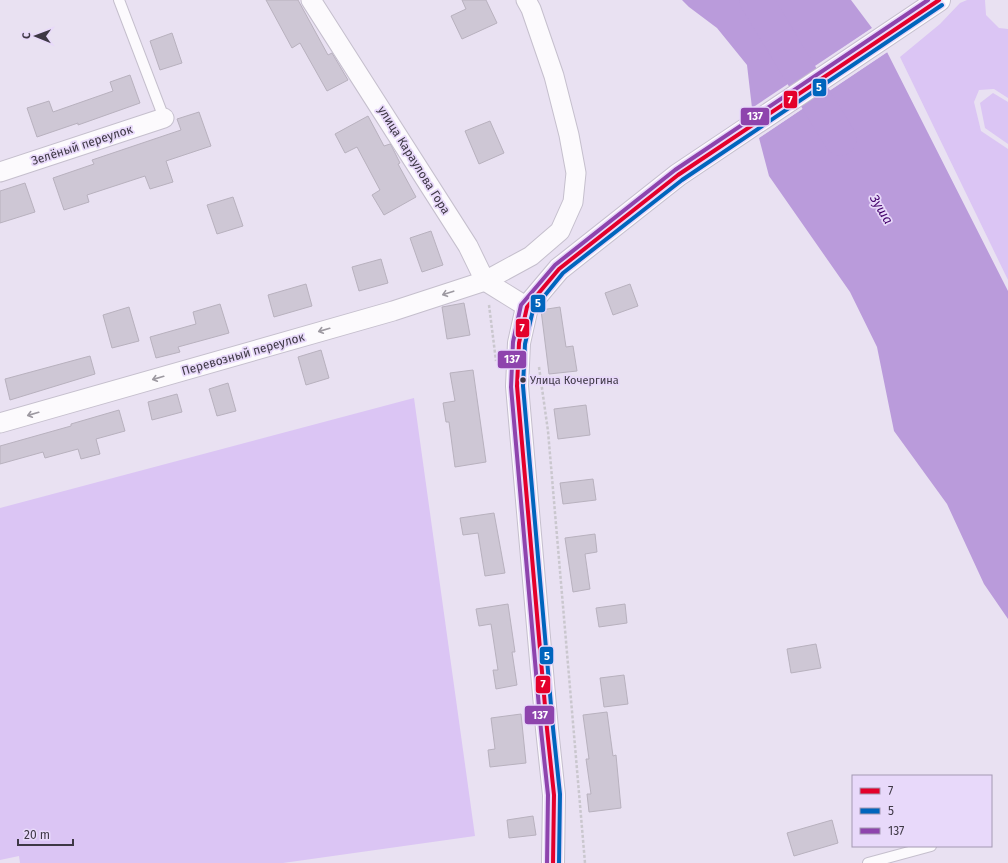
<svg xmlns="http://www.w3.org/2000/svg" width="1008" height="863" font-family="'Fira Sans',sans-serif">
	<rect width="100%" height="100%" fill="#e9e1f2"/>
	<g fill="#dbc5f4">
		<polygon points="967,0 985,0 986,15 999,28 1008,29 1008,98 994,89 979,90 974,102 981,131 1008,149 1008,280 900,57 940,24 960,3"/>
		<polygon points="993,93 1008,102 1008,144 985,128 980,103"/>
		<polygon points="414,398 475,836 283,863 20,863 19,856 0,860 0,508"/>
	</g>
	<g fill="#ba9bdb">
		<polygon points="682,0 851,0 872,28 752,108 747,65 717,28 689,7"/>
		<polygon points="887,52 1008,291 1008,619 984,584 947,504 894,431 877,347 850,292 769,176 759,138"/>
	</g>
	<g fill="#e9e1f2">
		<polygon points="874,27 873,29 753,110 751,110"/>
		<polygon points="886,50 889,51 757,139 758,136"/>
	</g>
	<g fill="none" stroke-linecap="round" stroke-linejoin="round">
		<polyline stroke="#ba9bdb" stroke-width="33" points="756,0 840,139"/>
	</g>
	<g fill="#cec7d5" stroke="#b8b1be">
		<polygon points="266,0 298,0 328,55 332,53 348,80 327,91 300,43 292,48"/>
		<polygon points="462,0 486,0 497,23 462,39 451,16 466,9"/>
		<polygon points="172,33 182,63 160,70 150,41"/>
		<polygon points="130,75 140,103 78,125 78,123 37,137 27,108 49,101 53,112 113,91 110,82"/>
		<polygon points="199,112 211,146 166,161 173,182 150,189 145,176 87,195 89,202 64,210 53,178 94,164 92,160 181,130 177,119"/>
		<polygon points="368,116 384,146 390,144 391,145 400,163 398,164 416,197 384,215 372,195 380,190 357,147 345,153 335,134"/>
		<polygon points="490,121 504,153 479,164 465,131"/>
		<polygon points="25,183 35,212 0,223 0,191"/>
		<polygon points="233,197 243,226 217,234 207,205"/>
		<polygon points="431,231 443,265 422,272 410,238"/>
		<polygon points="381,259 388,283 359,291 352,267"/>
		<polygon points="306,284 312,306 274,317 268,295"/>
		<polygon points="630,284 638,306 613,315 605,293"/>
		<polygon points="464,303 470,335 447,339 442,307"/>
		<polygon points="220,304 229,333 178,347 180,352 156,358 150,337 196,324 193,312"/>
		<polygon points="129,307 139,341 112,348 103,315"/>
		<polygon points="560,307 566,347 573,346 577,371 549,374 541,310"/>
		<polygon points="321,350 329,378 306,385 298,357"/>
		<polygon points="90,356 95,374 10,400 5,379"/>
		<polygon points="473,370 486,462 455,467 449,422 446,422 443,403 455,401 450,373"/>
		<polygon points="228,383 236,411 217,416 209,389"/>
		<polygon points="177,394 182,412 152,420 148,402"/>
		<polygon points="586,405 590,435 558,439 554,409"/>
		<polygon points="119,410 125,431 96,439 100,454 81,459 78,449 45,458 43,452 0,464 0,446 71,426 71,424"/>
		<polygon points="593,479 596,500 563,504 560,483"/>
		<polygon points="494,513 505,573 485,576 478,533 463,535 460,518"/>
		<polygon points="595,534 597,552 585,554 590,589 573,592 565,538"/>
		<polygon points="508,604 515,652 512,652 517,685 496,689 493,670 498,670 491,624 479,626 476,609"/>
		<polygon points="625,604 627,623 599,627 596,608"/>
		<polygon points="816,644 821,668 791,673 787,649"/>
		<polygon points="624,675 628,704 604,707 600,678"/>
		<polygon points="607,712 613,756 616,755 621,808 589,812 587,794 591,794 586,759 589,759 583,715"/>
		<polygon points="521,714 526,763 490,767 488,750 495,749 491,718"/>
		<polygon points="533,816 536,835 509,838 507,820"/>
		<polygon points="832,820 838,843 794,856 787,833"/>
	</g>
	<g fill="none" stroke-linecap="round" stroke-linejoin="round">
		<defs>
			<g id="service">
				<polyline points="119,0 164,118"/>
				<polyline points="868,863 931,846"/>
			</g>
			<g id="minor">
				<polyline points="311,0 468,246 485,281 527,307"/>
				<polyline points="0,172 164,118"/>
				<polyline points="0,423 393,311 485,281 531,256 560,231 573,202 576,173 569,135 554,76 531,9 526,0"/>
			</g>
			<polyline id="secondary" points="553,863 554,795 547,729 517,386 519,343 527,307 559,269 678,175 939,0"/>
		</defs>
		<use href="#service" stroke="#c5bfcd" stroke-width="12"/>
		<use href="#minor" stroke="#c5bfcd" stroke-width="21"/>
		<use href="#secondary" stroke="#c5bfcd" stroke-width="24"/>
		<g stroke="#cac7ce" stroke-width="2.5" stroke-dasharray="3 2" stroke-linecap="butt">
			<polyline points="489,305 496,361"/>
			<polyline points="539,367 548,431 585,863"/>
		</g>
		<use href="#service" stroke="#fcfafd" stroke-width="10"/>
		<use href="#minor" stroke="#fcfafd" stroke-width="19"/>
		<use href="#secondary" stroke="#fcfafd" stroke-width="22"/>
		<defs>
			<polyline id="bus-1" points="553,863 554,795 547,729 517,386 519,343 527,307 559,269 678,175 939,0"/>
			<polyline id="bus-2" points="559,863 560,794 553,728 523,386 525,344 533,310 563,273 682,180 942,5"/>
			<polyline id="bus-3" points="547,863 548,795 541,730 511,387 513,342 521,305 555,265 675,170 928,0"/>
		</defs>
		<use href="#bus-1" stroke="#e8d9fa" stroke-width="7"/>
		<use href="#bus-2" stroke="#e8d9fa" stroke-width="7"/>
		<use href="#bus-3" stroke="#e8d9fa" stroke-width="7"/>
		<use href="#bus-1" stroke="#e4002b" stroke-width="4"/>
		<use href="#bus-2" stroke="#0065bd" stroke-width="4"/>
		<use href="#bus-3" stroke="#8e44ad" stroke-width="4"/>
	</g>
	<defs><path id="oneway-shaft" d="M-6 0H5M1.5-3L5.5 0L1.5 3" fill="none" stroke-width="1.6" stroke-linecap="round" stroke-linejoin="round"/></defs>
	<g stroke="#9d99a1">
		<use href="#oneway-shaft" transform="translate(448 293) rotate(162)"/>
		<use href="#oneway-shaft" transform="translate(324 330) rotate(164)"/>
		<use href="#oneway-shaft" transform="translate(158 378) rotate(164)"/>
		<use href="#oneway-shaft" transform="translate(33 414) rotate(164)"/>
	</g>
	<circle fill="#3e3845" stroke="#e8d9fa" stroke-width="1.5" cx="523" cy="380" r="3.5"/>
	<g text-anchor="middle" stroke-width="3.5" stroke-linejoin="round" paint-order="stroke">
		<g font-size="11" fill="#3e3845" stroke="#e8d9fa" text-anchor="start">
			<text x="530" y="384">Улица Кочергина</text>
		</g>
		<g font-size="12" fill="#3e3845" stroke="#e8d9fa">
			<text transform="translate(82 145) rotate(-18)" y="4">Зелёный переулок</text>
			<text transform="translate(414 160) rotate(58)" y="4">улица Караулова Гора</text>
			<text transform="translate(243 354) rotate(-16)" y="4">Перевозный переулок</text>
		</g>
		<g font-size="13" font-style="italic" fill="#42006a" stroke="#e8d9fa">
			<text transform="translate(882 209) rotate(59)" y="5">Зуша</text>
		</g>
	</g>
	<g stroke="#e8d9fa" stroke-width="1.5">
		<rect x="812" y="78" width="15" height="19" rx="4" fill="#0065bd"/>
		<rect x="783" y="90" width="15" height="19" rx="4" fill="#e4002b"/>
		<rect x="740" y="107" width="30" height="19" rx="4" fill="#8e44ad"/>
		<rect x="530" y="294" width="16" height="19" rx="4" fill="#0065bd"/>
		<rect x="515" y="318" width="15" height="20" rx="4" fill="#e4002b"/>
		<rect x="497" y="350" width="30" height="19" rx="4" fill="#8e44ad"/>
		<rect x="539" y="646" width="15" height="19" rx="4" fill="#0065bd"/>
		<rect x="535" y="675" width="16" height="19" rx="4" fill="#e4002b"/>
		<rect x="524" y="705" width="31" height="20" rx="4" fill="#8e44ad"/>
	</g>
	<g font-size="11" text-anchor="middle" font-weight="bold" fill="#fff">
		<text x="819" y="91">5</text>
		<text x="790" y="104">7</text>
		<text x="755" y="120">137</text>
		<text x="538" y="307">5</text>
		<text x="522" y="332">7</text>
		<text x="512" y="363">137</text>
		<text x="547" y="660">5</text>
		<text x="543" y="688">7</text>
		<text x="540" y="719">137</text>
	</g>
	<rect x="852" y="775" width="140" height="72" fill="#e8d9fa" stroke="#a499b2"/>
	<rect x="860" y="788" width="20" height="6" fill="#e4002b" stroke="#a499b2"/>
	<text x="888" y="795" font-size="12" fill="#3e3845">7</text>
	<rect x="860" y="808" width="20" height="6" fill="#0065bd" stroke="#a499b2"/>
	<text x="888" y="815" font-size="12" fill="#3e3845">5</text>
	<rect x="860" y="828" width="20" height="6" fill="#8e44ad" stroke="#a499b2"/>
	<text x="888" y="835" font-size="12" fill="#3e3845">137</text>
	<g transform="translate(36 36) rotate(271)" stroke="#e8d9fa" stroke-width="3" paint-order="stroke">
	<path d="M0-3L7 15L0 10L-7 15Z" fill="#3e3845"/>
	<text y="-6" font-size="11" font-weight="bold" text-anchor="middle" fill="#3e3845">С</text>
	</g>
	<path d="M18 839v6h55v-6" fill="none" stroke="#3e3845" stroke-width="2"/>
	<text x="24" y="839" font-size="12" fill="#3e3845" stroke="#e8d9fa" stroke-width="3" paint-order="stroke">20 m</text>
</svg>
